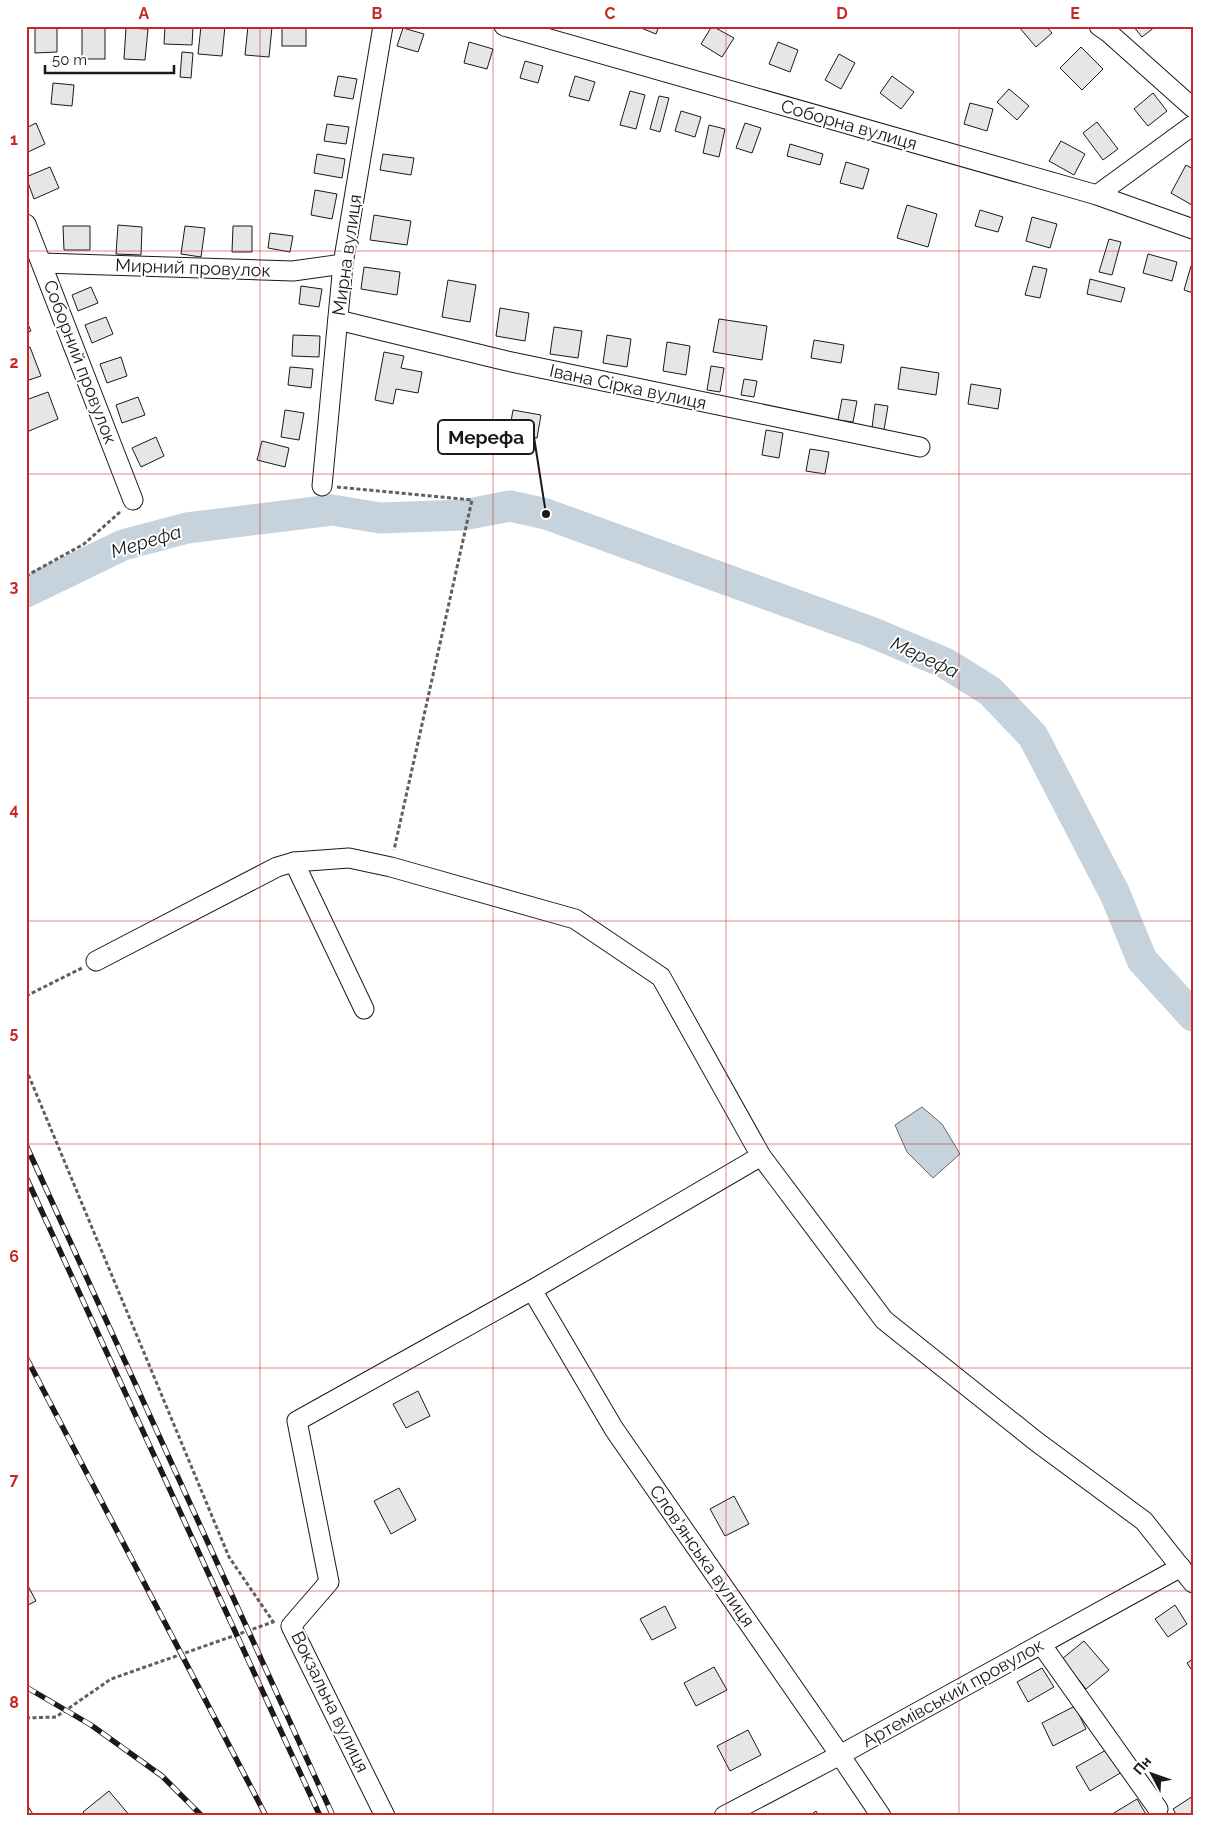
<svg xmlns="http://www.w3.org/2000/svg" width="1219" height="1842" font-family="Raleway,sans-serif">
	<rect width="100%" height="100%" fill="#fff"/>
	<polygon fill="#c6d2dc" stroke="#6a6a6a" points="922,1107 942,1124 960,1154 933,1178 907,1152 895,1125"/>
	<g fill="none" stroke-linecap="round" stroke-linejoin="round">
		<polyline stroke="#c6d2dc" stroke-width="31" points="26,592 123,545 187,528 332,510 380,518 463,515 510,506 546,514 871,632 945,663 990,691 1033,736 1115,894 1142,960 1193,1016"/>
	</g>
	<g fill="#e6e6e6" stroke="#1a1a1a">
		<rect x="82" y="26" width="23" height="33"/>
		<polygon points="165,26 193,26 192,45 164,44"/>
		<polygon points="201,26 225,26 222,56 198,54"/>
		<polygon points="248,26 272,27 269,57 245,55"/>
		<rect x="282" y="26" width="24" height="20"/>
		<polygon points="636,26 659,26 656,34"/>
		<polygon points="712,26 734,38 722,57 701,44"/>
		<polygon points="1021,26 1046,26 1052,33 1036,47 1019,27"/>
		<polygon points="1133,26 1156,26 1142,37"/>
		<polygon points="35,28 57,28 57,52 35,53"/>
		<polygon points="126,28 148,29 145,60 124,59"/>
		<polygon points="403,28 424,34 418,52 397,46"/>
		<polygon points="469,42 493,49 487,69 464,63"/>
		<polygon points="778,42 798,50 790,72 769,64"/>
		<polygon points="1081,47 1103,69 1082,90 1060,68"/>
		<polygon points="182,52 193,53 191,78 180,77"/>
		<polygon points="839,54 855,63 841,89 825,80"/>
		<polygon points="525,61 543,66 538,83 520,78"/>
		<polygon points="338,76 357,79 353,99 334,96"/>
		<polygon points="575,76 595,82 589,101 569,96"/>
		<polygon points="892,76 914,92 901,109 880,93"/>
		<polygon points="53,83 74,85 72,106 51,104"/>
		<polygon points="1009,89 1029,106 1017,120 997,102"/>
		<polygon points="630,91 645,95 636,129 620,125"/>
		<polygon points="1153,93 1167,111 1148,126 1134,109"/>
		<polygon points="659,96 669,98 660,132 650,129"/>
		<polygon points="970,103 993,109 987,131 964,124"/>
		<polygon points="681,111 701,117 695,137 675,131"/>
		<polygon points="1097,122 1118,149 1103,160 1083,133"/>
		<polygon points="36,123 45,144 26,153 26,128"/>
		<polygon points="745,123 761,128 752,153 736,148"/>
		<polygon points="327,124 349,127 346,144 324,141"/>
		<polygon points="709,125 725,129 719,157 703,153"/>
		<polygon points="1061,141 1085,154 1074,175 1049,161"/>
		<polygon points="790,144 823,154 820,165 787,156"/>
		<polygon points="317,154 345,159 342,178 314,173"/>
		<polygon points="383,154 414,158 411,175 380,170"/>
		<polygon points="846,162 869,169 863,189 840,183"/>
		<polygon points="1186,165 1193,169 1192,205 1171,193"/>
		<polygon points="50,167 59,188 34,199 26,177"/>
		<polygon points="315,190 337,194 332,219 311,215"/>
		<polygon points="907,205 937,214 928,247 897,238"/>
		<polygon points="980,210 1003,217 998,232 975,226"/>
		<polygon points="374,215 411,221 407,245 370,240"/>
		<polygon points="1032,217 1057,224 1050,248 1026,241"/>
		<polygon points="118,225 142,227 141,255 116,254"/>
		<polygon points="63,226 90,226 90,250 64,250"/>
		<polygon points="185,226 205,228 201,257 181,254"/>
		<polygon points="233,226 252,226 252,252 232,252"/>
		<polygon points="270,233 293,236 290,252 268,248"/>
		<polygon points="1109,239 1121,242 1112,275 1099,272"/>
		<polygon points="1148,254 1177,262 1172,281 1143,273"/>
		<polygon points="1033,266 1047,269 1040,298 1025,295"/>
		<polygon points="1191,266 1193,267 1193,293 1184,290"/>
		<polygon points="364,267 400,272 397,295 361,289"/>
		<polygon points="1090,279 1125,288 1121,302 1087,294"/>
		<polygon points="448,280 476,285 470,322 442,317"/>
		<polygon points="301,286 322,289 319,307 299,304"/>
		<polygon points="91,287 98,303 78,311 72,295"/>
		<polygon points="500,308 529,313 525,341 496,336"/>
		<polygon points="106,317 113,334 92,343 85,325"/>
		<polygon points="719,319 767,326 762,360 713,352"/>
		<polygon points="26,320 31,331 26,333"/>
		<polygon points="554,327 582,331 578,358 550,354"/>
		<polygon points="293,335 320,336 319,357 292,356"/>
		<polygon points="607,335 631,339 627,367 603,363"/>
		<polygon points="814,340 844,345 841,363 811,358"/>
		<polygon points="667,342 690,346 686,375 663,371"/>
		<polygon points="30,347 41,376 26,381 26,348"/>
		<polygon points="384,352 404,356 401,368 422,372 418,393 396,389 393,404 375,400"/>
		<polygon points="121,357 127,376 107,383 100,364"/>
		<polygon points="711,366 724,368 720,392 707,390"/>
		<polygon points="290,367 313,369 311,388 288,385"/>
		<polygon points="901,367 939,373 936,395 898,389"/>
		<polygon points="744,379 757,381 754,397 741,395"/>
		<polygon points="971,384 1001,389 998,409 968,404"/>
		<polygon points="48,392 58,419 29,431 26,424 26,400"/>
		<polygon points="138,397 145,415 122,423 116,405"/>
		<polygon points="842,399 857,401 853,422 838,420"/>
		<polygon points="875,404 888,406 884,430 872,428"/>
		<polygon points="285,410 304,413 299,440 281,437"/>
		<polygon points="513,410 541,415 537,438 509,433"/>
		<polygon points="766,430 783,433 779,458 762,455"/>
		<polygon points="156,437 164,456 141,467 132,448"/>
		<polygon points="262,441 289,448 285,467 257,460"/>
		<polygon points="810,449 829,452 825,474 806,471"/>
		<polygon points="418,1391 430,1416 406,1428 393,1404"/>
		<polygon points="399,1488 416,1520 391,1534 374,1501"/>
		<polygon points="734,1496 749,1524 725,1536 710,1509"/>
		<polygon points="26,1582 36,1601 26,1606"/>
		<polygon points="1175,1605 1187,1624 1168,1637 1155,1619"/>
		<polygon points="665,1606 676,1628 652,1640 640,1619"/>
		<polygon points="1084,1641 1109,1670 1086,1689 1062,1659"/>
		<polygon points="1193,1659 1193,1672 1187,1663"/>
		<polygon points="714,1667 727,1690 696,1706 684,1683"/>
		<polygon points="1042,1668 1054,1687 1028,1702 1017,1682"/>
		<polygon points="1075,1706 1086,1729 1053,1746 1042,1723"/>
		<polygon points="748,1730 761,1755 730,1771 717,1746"/>
		<polygon points="1108,1749 1122,1772 1090,1791 1076,1767"/>
		<polygon points="109,1791 130,1816 86,1816 83,1812"/>
		<polygon points="1193,1796 1193,1816 1177,1816 1173,1809"/>
		<polygon points="1137,1799 1147,1816 1109,1816"/>
		<polygon points="26,1803 34,1816 26,1816"/>
		<polygon points="816,1811 819,1816 809,1816"/>
	</g>
	<g fill="none" stroke-linecap="round" stroke-linejoin="round">
		<defs>
			<g id="minor">
				<polyline points="504,26 1097,195 1193,229"/>
				<polyline points="1099,26 1109,33 1193,108"/>
				<polyline points="1097,195 1193,125"/>
				<polyline points="26,224 133,500"/>
				<polyline points="42,263 293,271 343,264"/>
				<polyline points="338,320 507,361 920,447"/>
				<polyline points="322,486 343,264 383,26"/>
				<polyline points="294,862 364,1009"/>
				<polyline points="96,961 277,867 294,862 349,858 391,867 575,919 661,977 761,1156 884,1320 1037,1442 1144,1521 1193,1583"/>
				<polyline points="532,1290 614,1429 840,1755 881,1816"/>
				<polyline points="1041,1644 1158,1809"/>
				<polyline points="385,1816 291,1626 329,1582 297,1421 532,1290 761,1156"/>
				<polyline points="724,1816 840,1755 1181,1567"/>
			</g>
		</defs>
		<use href="#minor" stroke="#1a1a1a" stroke-width="21"/>
		<g stroke="#5f5f5f" stroke-width="3" stroke-dasharray="4 2.5" stroke-linecap="butt">
			<polyline points="337,487 472,500 394,850"/>
			<polyline points="26,576 84,544 120,512"/>
			<polyline points="26,996 82,968"/>
			<polyline points="26,1069 229,1557 274,1623"/>
			<polyline points="26,1718 56,1717 111,1679 273,1622"/>
		</g>
		<use href="#minor" stroke="#fff" stroke-width="19"/>
		<defs>
			<g id="rail">
				<polyline points="26,1145 333,1816"/>
				<polyline points="26,1177 320,1816"/>
				<polyline points="26,1357 266,1816"/>
				<polyline points="26,1687 91,1725 162,1776 202,1816"/>
			</g>
		</defs>
		<use href="#rail" stroke="#1a1a1a" stroke-width="5.5"/>
		<use href="#rail" stroke="#fff" stroke-width="4" stroke-dasharray="11" stroke-linecap="butt"/>
	</g>
	<path fill="none" stroke="#c62828" stroke-width="1" stroke-opacity="0.55" d="M260,26v1790M493,26v1790M726,26v1790M959,26v1790M26,251h1167M26,474h1167M26,698h1167M26,921h1167M26,1144h1167M26,1368h1167M26,1591h1167"/>
	<g text-anchor="middle" stroke-width="4" stroke-linejoin="round" paint-order="stroke">
		<g font-size="18" fill="#1a1a1a" stroke="#fff">
			<text transform="translate(849 125) rotate(16)" y="6">Соборна вулиця</text>
			<text transform="translate(347 255) rotate(-82)" y="6">Мирна вулиця</text>
			<text transform="translate(193 268) rotate(2)" y="6">Мирний провулок</text>
			<text transform="translate(80 362) rotate(69)" y="6">Соборний провулок</text>
			<text transform="translate(628 387) rotate(12)" y="6">Івана Сірка вулиця</text>
			<text transform="translate(702 1556) rotate(55)" y="6">Слов’янська вулиця</text>
			<text transform="translate(953 1693) rotate(-29)" y="6">Артемівський провулок</text>
			<text transform="translate(330 1702) rotate(64)" y="6">Вокзальна вулиця</text>
		</g>
		<g font-size="19" font-style="italic" fill="#1a1a1a" stroke="#fff">
			<text transform="translate(146 541) rotate(-17)" y="7">Мерефа</text>
			<text transform="translate(925 657) rotate(25)" y="7">Мерефа</text>
		</g>
	</g>
	<path fill="none" stroke="#1a1a1a" stroke-width="2" d="M546 514L534 437"/>
	<circle fill="#1a1a1a" stroke="#fff" stroke-width="2" cx="546" cy="514" r="5"/>
	<rect fill="#fff" stroke="#1a1a1a" stroke-width="2" x="438" y="420" width="96" height="34" rx="5"/>
	<g font-size="19" text-anchor="middle" font-weight="bold" fill="#1a1a1a">
		<text x="486" y="444">Мерефа</text>
	</g>
	<rect width="1219" height="1842" fill="none" stroke="#ffffff" stroke-width="55"/>
	<g transform="translate(1152 1774) rotate(311)" stroke="#ffffff" stroke-width="4" paint-order="stroke">
	<path d="M0-4L9 19L0 12L-9 19Z" fill="#1a1a1a"/>
	<text y="-8" font-size="14" font-weight="bold" text-anchor="middle" fill="#1a1a1a">Пн</text>
	</g>
	<path d="M45 65v8h129v-8" fill="none" stroke="#1a1a1a" stroke-width="2.5"/>
	<text x="52" y="65" font-size="15" fill="#1a1a1a" stroke="#ffffff" stroke-width="4" paint-order="stroke">50 m</text>
	<rect x="28" y="28" width="1164" height="1786" fill="none" stroke="#c62828" stroke-width="2"/>
	<g font-size="16" text-anchor="middle" font-weight="bold" fill="#c62828">
		<text x="144" y="19">A</text>
		<text x="377" y="19">B</text>
		<text x="610" y="19">C</text>
		<text x="842" y="19">D</text>
		<text x="1075" y="19">E</text>
		<text x="14" y="145">1</text>
		<text x="14" y="368">2</text>
		<text x="14" y="592">3</text>
		<text x="14" y="815">4</text>
		<text x="14" y="1038">5</text>
		<text x="14" y="1262">6</text>
		<text x="14" y="1485">7</text>
		<text x="14" y="1708">8</text>
	</g>
</svg>
